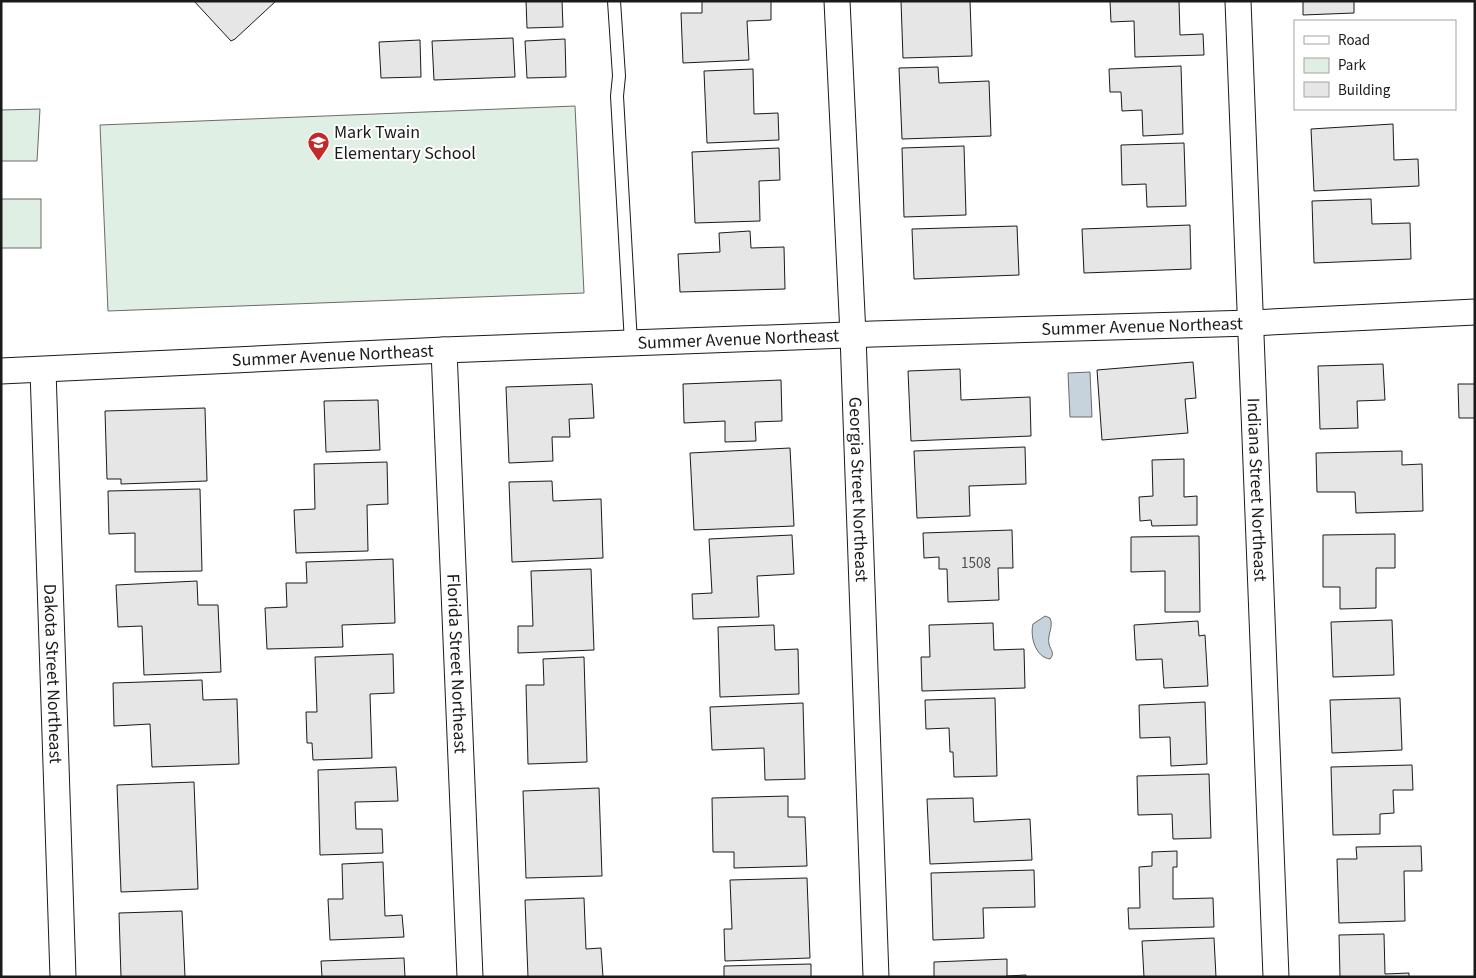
<svg xmlns="http://www.w3.org/2000/svg" width="1476" height="978" font-family="'Source Sans 3',sans-serif">
	<rect width="100%" height="100%" fill="#fff"/>
	<g fill="#e0efe3" stroke="#6a6a6a">
		<polygon points="575,106 584,293 108,311 100,125"/>
		<polygon points="40,109 37,161 1,161 1,110"/>
		<rect x="1" y="199" width="40" height="49"/>
	</g>
	<g fill="#c6d2dc" stroke="#6a6a6a">
		<polygon points="1090,372 1092,417 1070,417 1068,373"/>
		<path d="M1045,616l5,2c4,9 -3,16 -1,26 2,7 6,9 1,15 -15,-2 -20,-23 -17,-35z"/>
	</g>
	<g fill="#e6e6e6" stroke="#1a1a1a">
		<polygon points="194,1 276,1 235,39 231,41"/>
		<polygon points="526,1 562,1 563,27 527,28"/>
		<polygon points="702,1 771,1 771,20 747,21 749,60 683,63 681,13 702,13"/>
		<polygon points="901,1 970,1 972,56 903,58"/>
		<polygon points="1110,1 1179,1 1180,35 1203,34 1204,55 1135,57 1134,21 1111,22"/>
		<polygon points="1303,1 1354,1 1354,13 1303,15"/>
		<polygon points="513,38 515,77 434,80 432,41"/>
		<polygon points="565,39 566,77 527,78 525,41"/>
		<polygon points="420,40 421,77 381,78 379,42"/>
		<polygon points="1181,66 1183,134 1143,136 1142,110 1122,111 1121,92 1110,92 1109,69"/>
		<polygon points="938,67 939,83 989,81 991,136 902,139 899,68"/>
		<polygon points="753,69 754,114 778,113 779,140 707,143 704,71"/>
		<polygon points="1393,124 1394,160 1418,159 1419,186 1314,191 1311,129"/>
		<polygon points="1184,143 1186,206 1147,207 1146,184 1122,185 1121,145"/>
		<polygon points="964,146 966,215 904,217 902,148"/>
		<polygon points="779,148 780,180 759,181 760,221 695,223 692,152"/>
		<polygon points="1371,199 1372,224 1410,223 1411,259 1314,263 1312,201"/>
		<polygon points="1190,225 1191,269 1084,273 1082,229"/>
		<polygon points="1017,226 1019,275 914,279 912,229"/>
		<polygon points="750,231 751,248 784,247 785,289 680,292 678,254 720,252 719,233"/>
		<polygon points="1193,362 1196,398 1185,399 1188,433 1102,440 1097,370"/>
		<polygon points="1383,364 1385,400 1357,401 1358,428 1320,429 1318,366"/>
		<polygon points="960,369 961,400 1030,397 1031,436 911,441 908,371"/>
		<polygon points="781,380 782,421 755,422 756,441 725,442 725,421 684,423 683,384"/>
		<polygon points="592,384 594,418 569,419 570,437 552,437 553,461 509,463 506,387"/>
		<polygon points="1458,384 1475,384 1475,418 1459,418"/>
		<polygon points="378,400 380,450 326,452 324,401"/>
		<polygon points="205,408 207,481 121,484 121,479 107,479 105,411"/>
		<polygon points="1025,447 1026,484 969,486 970,516 917,518 914,451"/>
		<polygon points="790,448 794,526 694,530 690,453"/>
		<polygon points="1402,451 1402,465 1422,464 1423,511 1356,513 1355,492 1317,492 1316,453"/>
		<polygon points="1184,459 1184,497 1197,496 1197,525 1152,526 1151,520 1140,521 1139,497 1153,496 1152,460"/>
		<polygon points="387,462 388,504 367,505 368,551 296,553 294,510 315,509 314,464"/>
		<polygon points="552,481 553,501 601,499 603,558 512,562 509,482"/>
		<polygon points="200,489 202,571 135,572 135,533 109,534 108,491"/>
		<polygon points="1012,530 1013,568 998,568 999,600 948,602 947,569 939,569 939,557 924,558 923,533"/>
		<polygon points="1395,534 1395,568 1376,568 1376,608 1340,609 1340,587 1323,587 1323,535"/>
		<polygon points="792,535 794,574 757,576 759,617 693,619 692,594 712,593 709,539"/>
		<polygon points="1199,536 1200,612 1165,612 1165,571 1131,572 1131,537"/>
		<polygon points="393,559 395,623 342,625 343,647 267,649 265,608 287,607 286,583 307,583 306,562"/>
		<polygon points="591,569 594,650 518,653 518,626 533,626 531,571"/>
		<polygon points="197,581 198,605 218,605 221,672 144,675 142,626 118,627 116,585"/>
		<polygon points="1392,620 1394,675 1333,677 1331,622"/>
		<polygon points="1198,621 1199,636 1205,635 1208,686 1164,688 1162,659 1136,660 1134,625"/>
		<polygon points="993,623 994,650 1024,649 1025,688 922,691 921,657 930,657 929,625"/>
		<polygon points="774,625 775,650 798,649 799,694 720,697 718,627"/>
		<polygon points="393,654 394,693 370,694 372,758 313,760 312,743 307,743 306,712 317,712 315,657"/>
		<polygon points="584,657 587,762 528,764 526,685 544,685 543,659"/>
		<polygon points="202,680 203,700 237,699 239,764 152,767 150,724 114,726 113,683"/>
		<polygon points="995,698 997,776 954,777 953,752 950,752 949,728 926,729 925,700"/>
		<polygon points="1400,698 1402,750 1332,753 1330,700"/>
		<polygon points="1205,702 1207,764 1171,766 1170,737 1140,738 1139,705"/>
		<polygon points="803,703 805,779 765,780 764,748 712,750 710,707"/>
		<polygon points="1412,765 1413,790 1393,790 1394,813 1380,814 1380,834 1333,835 1331,767"/>
		<polygon points="396,767 398,801 355,802 356,829 382,829 383,853 320,855 318,770"/>
		<polygon points="1209,774 1211,838 1173,839 1172,814 1138,815 1137,776"/>
		<polygon points="194,782 198,889 121,892 117,785"/>
		<polygon points="599,788 602,876 526,878 523,791"/>
		<polygon points="788,796 788,817 805,817 807,866 734,868 734,852 713,852 712,798"/>
		<polygon points="973,798 974,822 1030,819 1032,860 930,864 927,799"/>
		<polygon points="1421,846 1422,871 1404,871 1405,921 1339,923 1337,859 1357,859 1356,847"/>
		<polygon points="1177,851 1177,867 1173,867 1173,899 1213,898 1214,927 1129,929 1128,908 1140,908 1139,867 1152,866 1152,852"/>
		<polygon points="383,862 385,916 402,915 404,937 330,940 328,899 343,899 342,864"/>
		<polygon points="1034,870 1035,907 983,908 984,938 933,940 931,873"/>
		<polygon points="807,878 810,958 725,961 724,929 732,929 730,880"/>
		<polygon points="584,898 586,949 601,948 603,977 528,977 525,900"/>
		<polygon points="182,911 185,977 121,977 119,913"/>
		<polygon points="1384,934 1385,974 1409,973 1409,977 1340,977 1339,935"/>
		<polygon points="1214,938 1216,977 1144,977 1142,941"/>
		<polygon points="404,958 405,977 322,977 321,961"/>
		<polygon points="1007,959 1007,976 1026,975 1026,977 934,977 934,962"/>
		<polygon points="811,964 811,977 724,977 724,966"/>
	</g>
	<g fill="none" stroke-linecap="round" stroke-linejoin="round">
		<defs>
			<polyline id="lane" points="614,1 619,76 617,96 631,343"/>
			<g id="street">
				<path id="s1" d="M837,1l16,334 23,642"/>
				<path id="s2" d="M1238,1l38,976"/>
				<path id="s3" d="M444,350l26,627"/>
				<path id="s4" d="M43,370l20,607"/>
				<path id="s5" d="M1,371l443,-21 429,-16 378,-11 224,-11"/>
			</g>
		</defs>
		<use href="#lane" stroke="#1a1a1a" stroke-width="14"/>
		<use href="#street" stroke="#1a1a1a" stroke-width="27"/>
		<use href="#lane" stroke="#fff" stroke-width="12"/>
		<use href="#street" stroke="#fff" stroke-width="25"/>
	</g>
	<defs>
		<symbol id="school-pin" viewBox="-11 -11 22 30"><path d="M0 17L-7.5 6A9.5 9.5 0 1 1 7.5 6Z" fill="#c62828" stroke="#fff"/><path d="M0-5L7-2L0 1L-7-2ZM-4 1L0 2.5L4 1V4Q0 6-4 4Z" fill="#fff"/></symbol>
	</defs>
	<g fill-rule="evenodd">
		<use href="#school-pin" x="306" y="130" width="25" height="34"/>
	</g>
	<g text-anchor="middle" stroke-width="4" stroke-linejoin="round" paint-order="stroke">
		<g font-size="15" fill="#4d4d4d">
			<text x="976" y="568">1508</text>
		</g>
		<g font-size="18" fill="#1a1a1a" stroke="#fff" text-anchor="start">
			<text x="334" y="138">Mark Twain<tspan x="334" dy="21">Elementary School</tspan></text>
		</g>
		<g font-size="18" fill="#1a1a1a" stroke="#fff">
			<text dy="6" stroke="none"><textPath href="#s5" startOffset="1142">Summer Avenue Northeast</textPath></text>
			<text dy="6" stroke="none"><textPath href="#s5" startOffset="738">Summer Avenue Northeast</textPath></text>
			<text dy="6" stroke="none"><textPath href="#s5" startOffset="332">Summer Avenue Northeast</textPath></text>
			<text dy="6" stroke="none"><textPath href="#s1" startOffset="489">Georgia Street Northeast</textPath></text>
			<text dy="6" stroke="none"><textPath href="#s2" startOffset="489">Indiana Street Northeast</textPath></text>
			<text dy="6" stroke="none"><textPath href="#s3" startOffset="314">Florida Street Northeast</textPath></text>
			<text dy="6" stroke="none"><textPath href="#s4" startOffset="304">Dakota Street Northeast</textPath></text>
		</g>
	</g>
	<rect width="1476" height="978" fill="none" stroke="#1a1a1a" stroke-width="5"/>
	<rect x="1294" y="20" width="162" height="90" fill="#ffffff" stroke="#a3a3a3"/>
	<rect x="1304" y="36" width="25" height="8" fill="#ffffff" stroke="#a3a3a3"/>
	<text x="1338" y="45" font-size="15" fill="#1a1a1a">Road</text>
	<rect x="1304" y="58" width="25" height="15" fill="#e0efe3" stroke="#a3a3a3"/>
	<text x="1338" y="70" font-size="15" fill="#1a1a1a">Park</text>
	<rect x="1304" y="82" width="25" height="15" fill="#e6e6e6" stroke="#a3a3a3"/>
	<text x="1338" y="95" font-size="15" fill="#1a1a1a">Building</text>
</svg>
